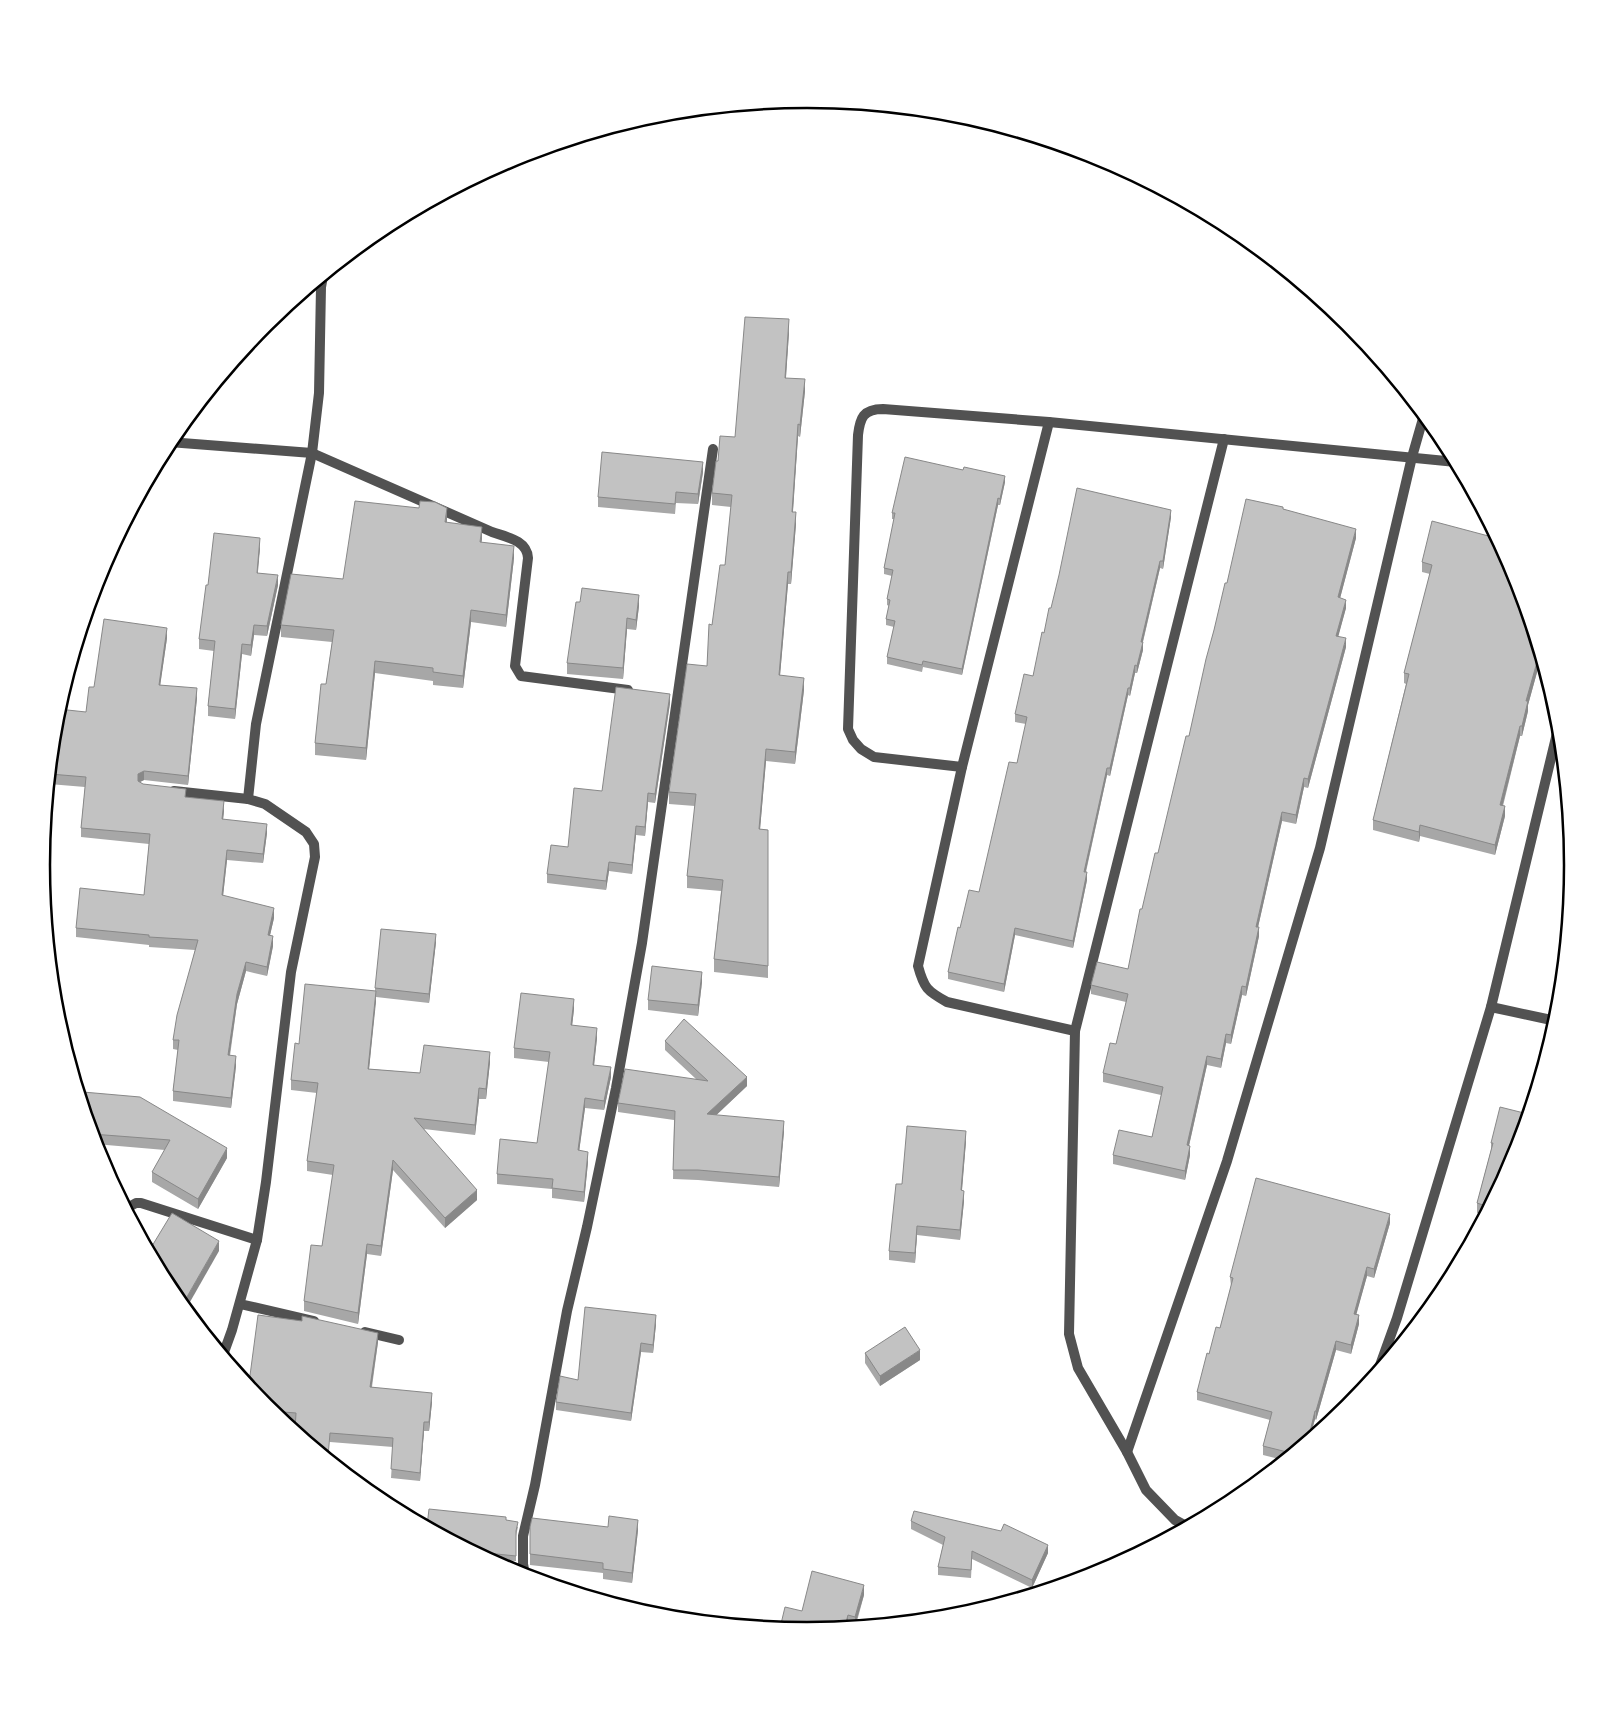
<svg xmlns="http://www.w3.org/2000/svg" width="1614" height="1729" font-family="Overpass,sans-serif">
	<rect width="100%" height="100%" fill="#fff"/>
	<g fill="none" stroke-linecap="round" stroke-linejoin="round">
		<g stroke="#525252" stroke-width="10">
			<path d="M1049,422l-87,345 -44,199c6,22 9,25 29,36l128,29"/>
			<path d="M169,442l143,11 180,79c14,5 35,8 36,26l-13,108 6,10 107,14"/>
			<path d="M962,767l-88,-10 -13,-8 -8,-9 -5,-11 10,-294c2,-17 5,-26 25,-26l166,13 407,40"/>
			<polyline points="174,791 248,799"/>
			<polyline points="1491,1007 1556,1021"/>
			<polyline points="127,1208 136,1203 141,1203 257,1240"/>
			<polyline points="240,1304 314,1321"/>
			<polyline points="365,1332 399,1340"/>
			<polyline points="223,1355 232,1330 257,1240 266,1182 291,972 315,857 314,844 306,832 265,804 248,799 256,724 312,453 319,393 321,287 323,276"/>
			<polyline points="1379,1368 1397,1318 1491,1007 1559,725"/>
			<polyline points="1127,1452 1227,1161 1320,848 1412,457 1424,415"/>
			<polyline points="1186,1526 1175,1520 1146,1490 1127,1452 1078,1368 1069,1334 1075,1031 1224,439"/>
			<polyline points="525,1575 523,1564 523,1536 535,1485 567,1311 587,1227 616,1088 642,943 713,449"/>
		</g>
	</g>
	<g fill="#a7a7a7">
		<polygon points="789,332 786,378 805,391 800,437 798,436 793,512 796,524 791,584 788,584 780,675 804,690 795,764 766,761 760,829 768,830 768,978 714,972 714,959 721,891 687,888 687,876 695,806 669,804 669,792 707,666 712,625 725,565 731,507 712,505 712,493 735,437"/>
		<polygon points="703,472 698,504 676,503 675,514 598,507 598,497"/>
		<polygon points="1005,482 1000,505 998,505 962,675 923,667 922,672 887,664 887,657 894,627 886,625 886,619 889,606 887,605 887,599 892,576 884,574 884,568 894,519 892,519 892,513"/>
		<polygon points="1283,509 1356,538 1340,598 1346,608 1338,636 1346,647 1308,788 1304,787 1296,824 1282,821 1258,927 1259,936 1246,996 1242,995 1231,1044 1226,1043 1221,1068 1207,1065 1189,1146 1190,1155 1185,1180 1113,1164 1113,1155 1152,1137 1161,1095 1103,1082 1103,1073 1116,1044 1126,1002 1091,994 1091,985 1128,969 1142,909 1158,853 1189,736 1214,630 1227,583"/>
		<polygon points="1171,517 1163,569 1160,568 1143,642 1143,650 1137,673 1135,673 1130,696 1128,695 1110,776 1107,775 1086,872 1087,880 1073,948 1015,935 1004,992 948,979 948,972 960,928 979,892 1017,763 1026,724 1015,722 1015,714 1033,676 1044,633 1051,608"/>
		<polygon points="447,520 447,523 482,539 481,542 514,558 506,627 471,622 463,688 433,685 433,681 375,673 366,760 315,755 315,743 326,684 332,642 281,637 281,625 343,579"/>
		<polygon points="260,548 257,573 278,585 267,636 254,635 251,656 242,654 235,719 208,716 208,706 214,651 199,649 199,639 208,585"/>
		<polygon points="1422,562 1515,572 1543,666 1539,665 1528,705 1528,711 1522,736 1520,736 1503,806 1505,816 1495,855 1420,836 1419,842 1373,830 1373,820 1406,684 1404,683 1404,673 1430,574 1422,572"/>
		<polygon points="639,606 636,630 627,629 623,679 567,674 567,663"/>
		<polygon points="167,638 160,685 197,698 188,785 144,780 140,782 143,784 186,797 224,811 223,819 267,833 263,863 227,860 223,896 274,918 270,935 273,946 267,976 246,971 237,1004 230,1056 236,1066 231,1108 173,1101 173,1091 178,1050 173,1049 173,1040 195,950 149,947 149,945 76,937 76,928 144,895 149,844 81,837 81,828 85,787 49,784 56,715 86,712"/>
		<polygon points="670,703 655,803 648,802 645,836 636,835 632,874 609,871 606,890 547,883 547,874 568,847 602,791"/>
		<polygon points="1571,847 1573,865 1573,867 1568,866 1568,856"/>
		<polygon points="1571,882 1568,914 1564,913 1564,904"/>
		<polygon points="436,942 429,1003 376,997 369,1069 420,1073 490,1062 486,1099 479,1099 475,1135 424,1129 477,1200 445,1228 393,1170 381,1256 367,1254 358,1324 304,1311 304,1301 322,1246 333,1175 307,1171 307,1161 317,1093 291,1090 291,1080 299,1044 375,991 375,988"/>
		<polygon points="702,982 698,1016 648,1010 648,1000"/>
		<polygon points="574,1009 572,1026 597,1038 594,1065 611,1077 604,1110 585,1108 579,1151 588,1162 584,1202 552,1198 552,1189 497,1184 497,1174 537,1143 549,1062 514,1058 514,1048"/>
		<polygon points="665,1041 747,1086 716,1115 784,1131 779,1187 698,1180 673,1179 674,1120 618,1112 618,1103 696,1079 665,1050"/>
		<polygon points="83,1102 227,1158 198,1209 152,1182 152,1172 165,1150 95,1144"/>
		<polygon points="1528,1114 1481,1214 1477,1213 1477,1203 1491,1150 1491,1143"/>
		<polygon points="966,1141 962,1191 964,1201 960,1240 917,1235 915,1263 889,1260 889,1251 902,1184"/>
		<polygon points="1390,1223 1374,1278 1367,1276 1356,1314 1359,1324 1351,1354 1336,1350 1316,1420 1315,1419 1310,1437 1283,1460 1263,1455 1263,1446 1270,1420 1197,1400 1197,1392 1209,1354 1220,1328 1231,1286 1230,1277"/>
		<polygon points="656,1324 653,1353 641,1352 631,1421 556,1410 556,1402 578,1380"/>
		<polygon points="378,1342 372,1387 432,1402 429,1431 424,1431 420,1481 391,1478 393,1447 330,1442 296,1422 284,1421 265,1406 249,1383"/>
		<polygon points="865,1353 920,1360 880,1386 865,1363"/>
		<polygon points="506,1520 518,1527 516,1536 516,1561 489,1559 427,1526"/>
		<polygon points="911,1521 1048,1553 1032,1588 972,1559 971,1578 938,1575 938,1567 943,1545 911,1529"/>
		<polygon points="530,1527 638,1530 632,1583 603,1579 603,1573 530,1565"/>
		<polygon points="864,1595 856,1625 851,1626 848,1625 848,1626 807,1630 802,1611"/>
	</g>
	<g fill="#888">
		<polygon points="789,319 789,332 785,390 785,378"/>
		<polygon points="805,379 805,391 800,437 800,425"/>
		<polygon points="798,424 798,436 792,524 792,512"/>
		<polygon points="703,462 703,472 698,504 698,494"/>
		<polygon points="1005,476 1005,482 1000,505 1000,499"/>
		<polygon points="998,498 998,505 962,675 962,669"/>
		<polygon points="447,508 447,520 445,535 445,522"/>
		<polygon points="1171,510 1171,517 1163,569 1163,561"/>
		<polygon points="796,512 796,524 791,584 791,572"/>
		<polygon points="482,527 482,539 480,554 480,542"/>
		<polygon points="1356,529 1356,538 1338,606 1338,597"/>
		<polygon points="260,538 260,548 257,583 257,573"/>
		<polygon points="514,546 514,558 506,627 506,615"/>
		<polygon points="1160,561 1160,568 1141,649 1141,642"/>
		<polygon points="788,572 788,584 779,687 779,675"/>
		<polygon points="278,575 278,585 267,636 267,626"/>
		<polygon points="639,595 639,606 636,630 636,620"/>
		<polygon points="1346,600 1346,608 1336,645 1336,636"/>
		<polygon points="471,610 471,622 463,688 463,676"/>
		<polygon points="627,618 627,629 623,679 623,668"/>
		<polygon points="254,625 254,635 251,656 251,645"/>
		<polygon points="167,628 167,638 159,694 159,685"/>
		<polygon points="1346,638 1346,647 1308,788 1308,779"/>
		<polygon points="1143,642 1143,650 1137,673 1137,666"/>
		<polygon points="242,644 242,654 235,719 235,709"/>
		<polygon points="1539,655 1539,665 1528,705 1528,711 1522,736 1522,726 1526,701"/>
		<polygon points="375,661 375,673 366,760 366,748"/>
		<polygon points="1135,665 1135,673 1130,696 1130,688"/>
		<polygon points="804,678 804,690 795,764 795,752"/>
		<polygon points="197,688 197,698 188,785 188,776"/>
		<polygon points="1128,688 1128,695 1110,776 1110,768"/>
		<polygon points="670,694 670,703 655,803 655,794"/>
		<polygon points="1520,726 1520,736 1500,815 1500,805"/>
		<polygon points="766,749 766,761 759,841 759,829"/>
		<polygon points="1107,768 1107,775 1084,879 1084,872"/>
		<polygon points="144,771 144,780 138,783 138,774"/>
		<polygon points="1304,778 1304,787 1296,824 1296,815"/>
		<polygon points="648,793 648,802 645,836 645,827"/>
		<polygon points="224,801 224,811 222,829 222,819"/>
		<polygon points="1505,806 1505,816 1495,855 1495,845"/>
		<polygon points="1282,812 1282,821 1256,936 1256,927"/>
		<polygon points="267,824 267,833 263,863 263,854"/>
		<polygon points="1420,825 1420,836 1419,842 1419,832"/>
		<polygon points="636,826 636,835 632,874 632,865"/>
		<polygon points="227,850 227,860 222,905 222,895"/>
		<polygon points="609,862 609,871 606,890 606,881"/>
		<polygon points="1087,872 1087,880 1073,948 1073,941"/>
		<polygon points="274,908 274,918 268,944 268,935"/>
		<polygon points="1259,927 1259,936 1246,996 1246,987"/>
		<polygon points="1015,928 1015,935 1004,992 1004,984"/>
		<polygon points="436,934 436,942 429,1003 429,994"/>
		<polygon points="273,936 273,946 267,976 267,967"/>
		<polygon points="246,962 246,971 237,1004 228,1065 228,1055 237,994"/>
		<polygon points="702,972 702,982 698,1016 698,1005"/>
		<polygon points="1242,986 1242,995 1231,1044 1231,1035"/>
		<polygon points="376,991 376,1002 368,1079 368,1069"/>
		<polygon points="574,999 574,1009 571,1035 571,1025"/>
		<polygon points="597,1028 597,1038 593,1075 593,1065"/>
		<polygon points="1226,1034 1226,1043 1221,1068 1221,1059"/>
		<polygon points="490,1052 490,1062 486,1099 486,1089"/>
		<polygon points="236,1056 236,1066 231,1108 231,1098"/>
		<polygon points="1207,1056 1207,1065 1187,1154 1187,1145"/>
		<polygon points="611,1067 611,1077 604,1110 604,1101"/>
		<polygon points="747,1077 747,1086 707,1124 707,1114"/>
		<polygon points="479,1088 479,1099 475,1135 475,1125"/>
		<polygon points="585,1098 585,1108 578,1160 578,1150"/>
		<polygon points="784,1121 784,1131 779,1187 779,1177"/>
		<polygon points="966,1131 966,1141 961,1200 961,1190"/>
		<polygon points="1190,1146 1190,1155 1185,1180 1185,1171"/>
		<polygon points="227,1148 227,1158 198,1209 198,1199"/>
		<polygon points="588,1152 588,1162 584,1202 584,1192"/>
		<polygon points="393,1160 393,1170 381,1256 381,1246"/>
		<polygon points="477,1190 477,1200 445,1228 445,1218"/>
		<polygon points="964,1191 964,1201 960,1240 960,1230"/>
		<polygon points="1390,1214 1390,1223 1374,1278 1374,1269"/>
		<polygon points="917,1226 917,1235 915,1263 915,1253"/>
		<polygon points="219,1241 219,1251 186,1309 184,1302"/>
		<polygon points="367,1244 367,1254 358,1324 358,1313"/>
		<polygon points="1367,1267 1367,1276 1354,1323 1354,1314"/>
		<polygon points="189,1305 189,1313 186,1309"/>
		<polygon points="656,1315 656,1324 653,1353 653,1345"/>
		<polygon points="1359,1315 1359,1324 1351,1354 1351,1345"/>
		<polygon points="378,1333 378,1342 370,1396 370,1387"/>
		<polygon points="1336,1341 1336,1350 1316,1420 1316,1411"/>
		<polygon points="641,1343 641,1352 631,1421 631,1413"/>
		<polygon points="920,1350 920,1360 880,1386 880,1376"/>
		<polygon points="432,1393 432,1402 429,1431 429,1422"/>
		<polygon points="1315,1411 1315,1419 1310,1437 1308,1440"/>
		<polygon points="424,1422 424,1431 420,1481 420,1473"/>
		<polygon points="638,1520 638,1530 632,1583 632,1573"/>
		<polygon points="1048,1545 1048,1553 1032,1588 1032,1580"/>
		<polygon points="864,1585 864,1595 855,1625 855,1617"/>
		<polygon points="848,1615 848,1626 845,1626"/>
	</g>
	<g fill="#c2c2c2" stroke="#888">
		<polygon points="745,317 789,319 785,378 805,379 800,425 798,424 792,512 796,512 791,572 788,572 779,675 804,678 795,752 766,749 759,829 768,830 768,966 714,959 723,880 687,876 696,794 669,792 687,664 707,666 709,624 712,625 720,565 725,565 732,495 712,493 716,461 718,461 720,436 735,437"/>
		<polygon points="602,452 703,462 698,494 676,492 675,504 598,497"/>
		<polygon points="905,457 963,470 964,467 1005,476 1000,499 998,498 962,669 923,661 922,665 887,657 895,621 886,619 890,600 887,599 893,570 884,568 895,513 892,513"/>
		<polygon points="1077,488 1171,510 1163,561 1160,561 1141,642 1143,642 1137,666 1135,665 1130,688 1128,688 1110,768 1107,768 1084,872 1087,872 1073,941 1015,928 1004,984 948,972 958,927 960,928 969,890 979,892 1009,762 1017,763 1027,717 1015,714 1024,674 1033,676 1042,632 1044,633 1049,608 1051,608 1059,575"/>
		<polygon points="1246,499 1283,507 1283,509 1356,529 1338,597 1346,600 1336,636 1346,638 1308,779 1304,778 1296,815 1282,812 1256,927 1259,927 1246,987 1242,986 1231,1035 1226,1034 1221,1059 1207,1056 1187,1145 1190,1146 1185,1171 1113,1155 1119,1130 1152,1137 1163,1087 1103,1073 1110,1043 1116,1044 1128,994 1091,985 1097,962 1128,969 1140,909 1142,909 1155,853 1158,853 1186,736 1189,736 1206,659 1214,630 1225,583 1227,583"/>
		<polygon points="355,501 419,508 420,501 435,502 447,508 445,522 482,527 480,542 514,546 506,615 471,610 463,676 433,672 433,668 375,661 366,748 315,743 321,684 326,684 334,630 281,625 291,574 343,579"/>
		<polygon points="1432,521 1496,538 1515,572 1540,655 1539,655 1526,701 1528,701 1522,726 1520,726 1500,805 1505,806 1495,845 1420,825 1419,832 1373,820 1409,674 1404,673 1432,565 1422,562"/>
		<polygon points="214,533 260,538 257,573 278,575 267,626 254,625 251,645 242,644 235,709 208,706 215,641 199,639 206,585 208,585"/>
		<polygon points="582,588 639,595 636,620 627,618 623,668 567,663 576,602 580,602"/>
		<polygon points="104,619 167,628 159,685 197,688 188,776 144,771 138,774 138,781 143,784 186,789 185,797 224,801 222,819 267,824 263,854 227,850 222,895 274,908 268,935 273,936 267,967 246,962 237,994 228,1055 236,1056 231,1098 173,1091 179,1040 173,1040 177,1015 198,940 149,937 149,935 76,928 80,888 144,895 150,834 81,828 86,777 50,774 56,715 58,709 86,712 89,687 94,687"/>
		<polygon points="616,687 670,694 655,794 648,793 645,827 636,826 632,865 609,862 606,881 547,874 551,845 568,847 574,788 602,791"/>
		<polygon points="1571,847 1572,858 1568,856"/>
		<polygon points="1571,882 1569,905 1564,904"/>
		<polygon points="381,929 436,934 429,994 375,988"/>
		<polygon points="652,966 702,972 698,1005 648,1000"/>
		<polygon points="305,984 376,991 368,1069 420,1073 424,1045 490,1052 486,1089 479,1088 475,1125 414,1118 477,1190 445,1218 393,1160 381,1246 367,1244 358,1313 304,1301 311,1245 322,1246 334,1165 307,1161 318,1083 291,1080 295,1043 299,1044"/>
		<polygon points="521,993 574,999 571,1025 597,1028 593,1065 611,1067 604,1101 585,1098 578,1150 588,1152 584,1192 552,1188 553,1179 497,1174 500,1139 537,1143 550,1052 514,1048"/>
		<polygon points="684,1019 747,1077 707,1114 784,1121 779,1177 698,1170 673,1170 675,1111 618,1103 625,1069 708,1081 665,1041"/>
		<polygon points="83,1092 140,1097 227,1148 198,1199 152,1172 170,1140 92,1134 83,1102"/>
		<polygon points="1500,1107 1528,1114 1514,1158 1478,1225 1483,1205 1477,1203 1493,1143 1491,1143"/>
		<polygon points="907,1126 966,1131 961,1190 964,1191 960,1230 917,1226 915,1253 889,1251 896,1184 902,1184"/>
		<polygon points="1256,1178 1390,1214 1374,1269 1367,1267 1354,1314 1359,1315 1351,1345 1336,1341 1316,1411 1315,1411 1308,1440 1291,1453 1263,1446 1272,1412 1197,1392 1207,1353 1209,1354 1216,1327 1220,1328 1233,1278 1230,1277"/>
		<polygon points="172,1213 219,1241 184,1302 189,1305 186,1309 170,1290 149,1251"/>
		<polygon points="1460,1253 1463,1254 1458,1264"/>
		<polygon points="585,1307 656,1315 653,1345 641,1343 631,1413 556,1402 560,1376 578,1380"/>
		<polygon points="258,1315 302,1321 302,1316 378,1333 370,1387 432,1393 429,1422 424,1422 420,1473 391,1469 393,1438 330,1433 328,1457 295,1430 296,1413 271,1411 265,1406 247,1383 249,1383"/>
		<polygon points="905,1327 920,1350 880,1376 865,1353"/>
		<polygon points="429,1509 506,1517 506,1520 518,1522 516,1531 516,1556 477,1552 427,1526"/>
		<polygon points="914,1511 1001,1531 1004,1524 1048,1545 1032,1580 972,1551 971,1570 938,1567 945,1537 911,1521"/>
		<polygon points="609,1516 638,1520 632,1573 603,1569 603,1563 530,1554 530,1527 532,1518 608,1527"/>
		<polygon points="812,1571 864,1585 855,1617 848,1615 845,1626 807,1630 780,1628 785,1607 802,1611"/>
		<polygon points="953,1608 967,1612 956,1616 950,1616"/>
	</g>
	<path d="M0 0H1614V1729H0ZM50 865a757 757 0 1 1 1514 0a757 757 0 1 1-1514 0Z" fill="#fff" fill-rule="evenodd"/>
	<path fill="none" stroke="#000" stroke-width="2.5" d="M50 865a757 757 0 1 1 1514 0a757 757 0 1 1-1514 0Z"/>
</svg>
